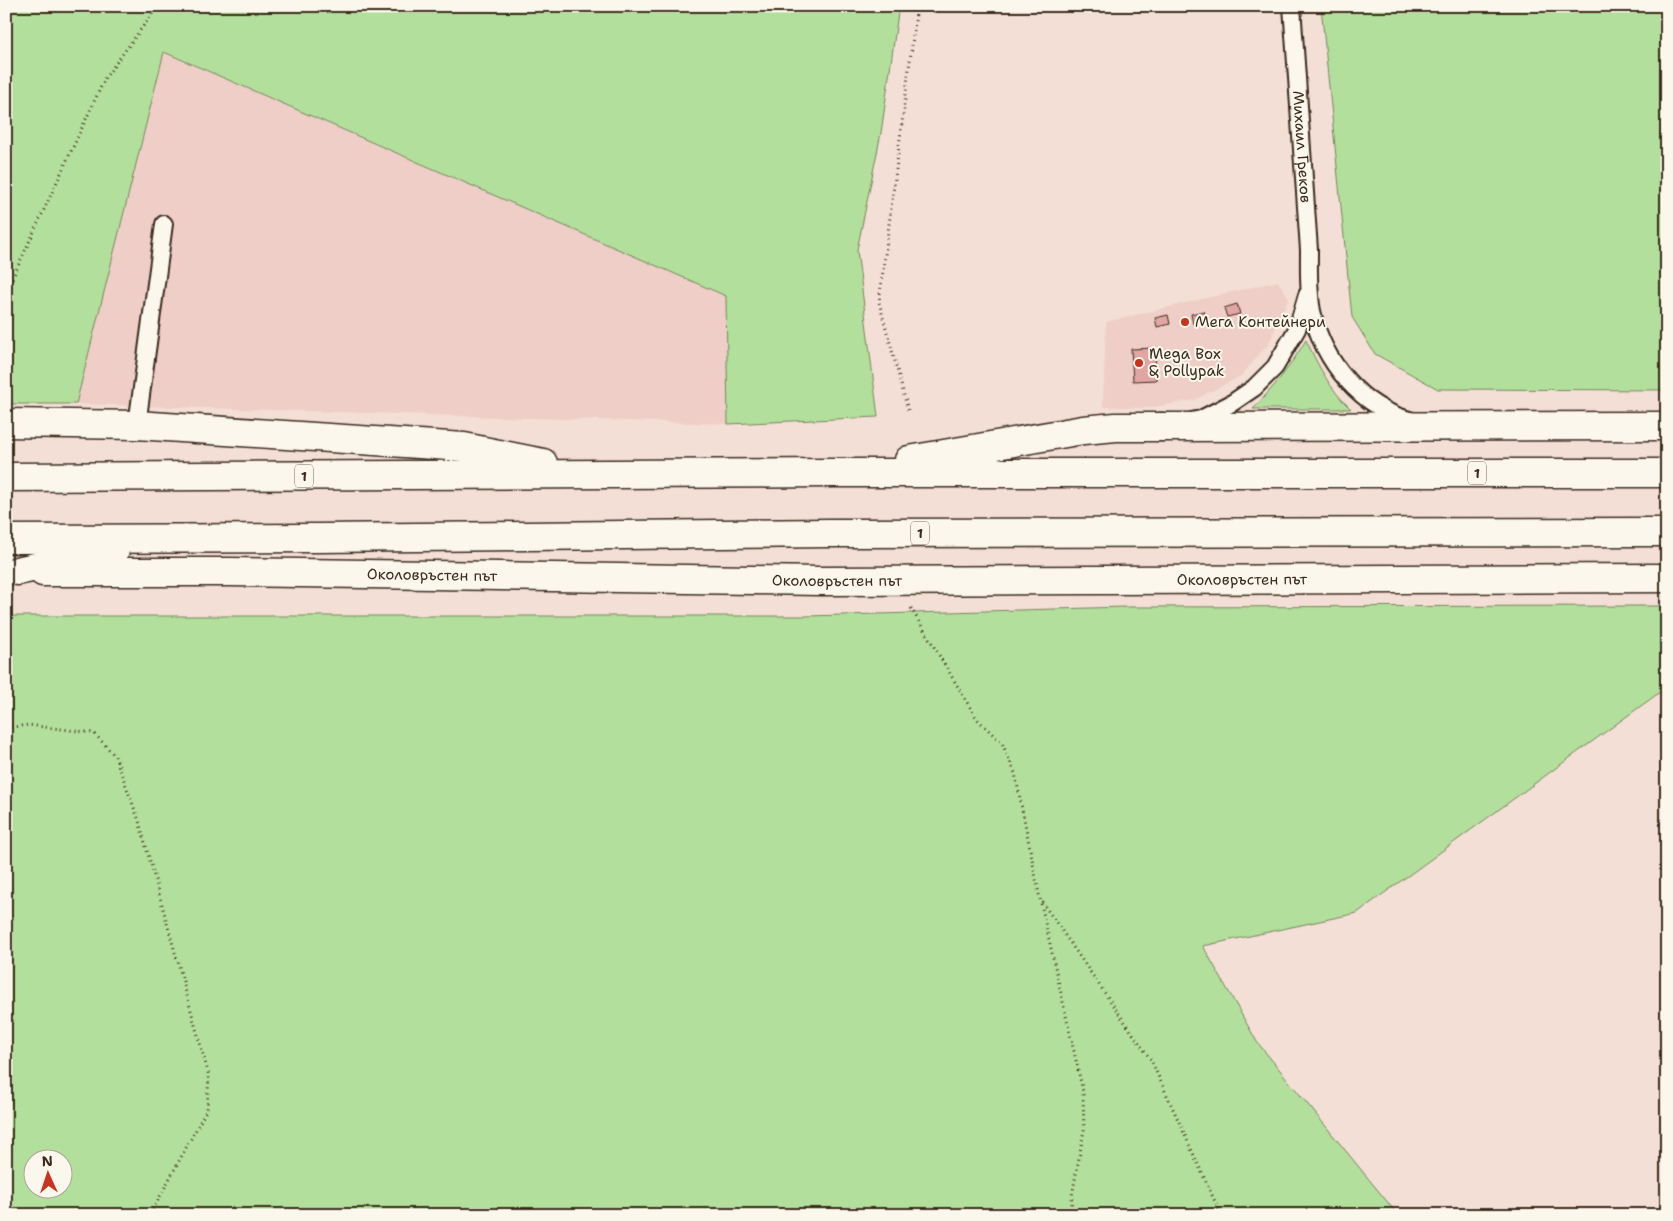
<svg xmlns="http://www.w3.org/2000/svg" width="1673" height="1221" font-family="'Shantell Sans',sans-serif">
	<rect width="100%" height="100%" fill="#f3dfd6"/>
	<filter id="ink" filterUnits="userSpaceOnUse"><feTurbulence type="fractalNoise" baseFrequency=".02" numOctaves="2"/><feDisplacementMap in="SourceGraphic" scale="10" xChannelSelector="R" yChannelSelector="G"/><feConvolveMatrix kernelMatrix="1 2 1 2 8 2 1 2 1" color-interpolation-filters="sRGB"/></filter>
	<g filter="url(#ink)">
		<g fill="#eecec7">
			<polygon points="163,52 726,296 728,424 76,404"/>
			<polygon points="1278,281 1289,298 1269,343 1241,376 1194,400 1149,408 1103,407 1106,322"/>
		</g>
		<g fill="#b3df9c" stroke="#77845d" fill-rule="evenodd">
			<polygon points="6,6 899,6 881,133 857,250 878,417 728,424 726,296 164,52 76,404 6,404"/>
			<polygon points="1321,6 1667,6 1667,390 1438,389 1375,354 1352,317"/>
			<path d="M1306,340c12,25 24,50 45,69h-98c21,-22 37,-42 53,-69z"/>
			<path d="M1667,606v81l-310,226 -154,33 54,96 141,173h-1392v-599h801l319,-9zM62,1158v30h-30v-30z"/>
		</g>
		<g fill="#e1a6a4" stroke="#3b2a1e">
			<polygon points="1237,304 1240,314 1227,317 1224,308"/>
			<polygon points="1204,311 1207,320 1193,324 1191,314"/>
			<polygon points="1168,315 1170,324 1157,327 1155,318"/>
			<polygon points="1155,348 1156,380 1133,381 1131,349"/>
		</g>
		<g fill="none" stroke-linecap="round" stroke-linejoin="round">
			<defs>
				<g id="service">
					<path id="s1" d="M1292,6l17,244c0,20 -1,41 3,61 11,51 49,97 101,110"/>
					<polyline points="1192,421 1201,419 1232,403 1254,388 1275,367 1297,329 1307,295"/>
					<polyline points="137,425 164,224"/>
				</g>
				<g id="minor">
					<polyline points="6,423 137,425"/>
					<polyline points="1161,427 1667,426"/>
					<path id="s2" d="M43,572h188l590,9 846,-3"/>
				</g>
				<g id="trunk">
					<polyline points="137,425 464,447 543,463"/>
					<polyline points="909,460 1083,430 1116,427 1161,427"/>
					<polyline points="6,477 834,473 1667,473"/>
					<polyline points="6,539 319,538 830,533 1667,532"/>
					<polyline points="17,571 115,550"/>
				</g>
			</defs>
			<use href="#service" stroke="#3b2a1e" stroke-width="20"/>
			<use href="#minor" stroke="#3b2a1e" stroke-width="31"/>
			<use href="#trunk" stroke="#3b2a1e" stroke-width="31"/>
			<g stroke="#3b2a1e" stroke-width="3" stroke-dasharray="1 4" stroke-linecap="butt">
				<polyline points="6,292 105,78 158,6"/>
				<polyline points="908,410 879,302 917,6"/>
				<polyline points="911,608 977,719 1002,743 1015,773 1040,899 1083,1092 1084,1130 1072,1196 1071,1215"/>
				<polyline points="6,728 28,725 94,733 115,756 139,821 209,1076 207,1109 150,1215"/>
				<polyline points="1042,902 1151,1060 1221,1215"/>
			</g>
			<use href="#service" stroke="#fbf7ec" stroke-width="16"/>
			<use href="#minor" stroke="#fbf7ec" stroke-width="28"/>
			<use href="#trunk" stroke="#fbf7ec" stroke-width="28"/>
		</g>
	</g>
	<g fill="#c8321e" stroke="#fbf7ec" stroke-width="2">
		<circle cx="1185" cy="322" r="5"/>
		<circle cx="1139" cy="363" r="5"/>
	</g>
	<g text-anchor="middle" stroke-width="4" stroke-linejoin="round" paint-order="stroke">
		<g fill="#fbf7ec" stroke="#75685c" stroke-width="1">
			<rect x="1468" y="461.5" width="18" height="23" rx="4"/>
			<rect x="295" y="464.5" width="18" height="23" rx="4"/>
			<rect x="911" y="521.5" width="18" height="23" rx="4"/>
		</g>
		<g font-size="14" font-weight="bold" fill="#3b2a1e">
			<text x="1477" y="478">1</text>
			<text x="304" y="481">1</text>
			<text x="920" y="538">1</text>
		</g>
		<g font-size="15" fill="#3b2a1e" stroke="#fbf7ec">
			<text dy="5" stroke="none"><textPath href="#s1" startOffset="141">Михаил Греков</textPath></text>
			<text dy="5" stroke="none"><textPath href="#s2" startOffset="389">Околовръстен път</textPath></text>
			<text dy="5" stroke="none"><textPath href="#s2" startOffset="794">Околовръстен път</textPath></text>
			<text dy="5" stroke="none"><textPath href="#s2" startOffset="1199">Околовръстен път</textPath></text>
		</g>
		<g font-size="15" fill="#3b2a1e" stroke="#fbf7ec" text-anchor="start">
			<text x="1195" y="327">Мега Контейнери</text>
			<text x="1149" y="359">Mega Box<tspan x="1149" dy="17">&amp; Pollypak</tspan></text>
		</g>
	</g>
	<rect width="1673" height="1221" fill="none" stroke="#fbf7ec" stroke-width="25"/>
	<rect x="12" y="12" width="1648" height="1196" fill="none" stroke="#3b2a1e" stroke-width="2" filter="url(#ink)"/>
	<g transform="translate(48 1174) rotate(357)"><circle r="24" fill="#fbf7ec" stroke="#aea59a"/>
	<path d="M0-4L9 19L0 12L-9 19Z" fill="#c8321e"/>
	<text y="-8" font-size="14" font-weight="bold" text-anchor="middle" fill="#3b2a1e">N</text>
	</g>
</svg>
